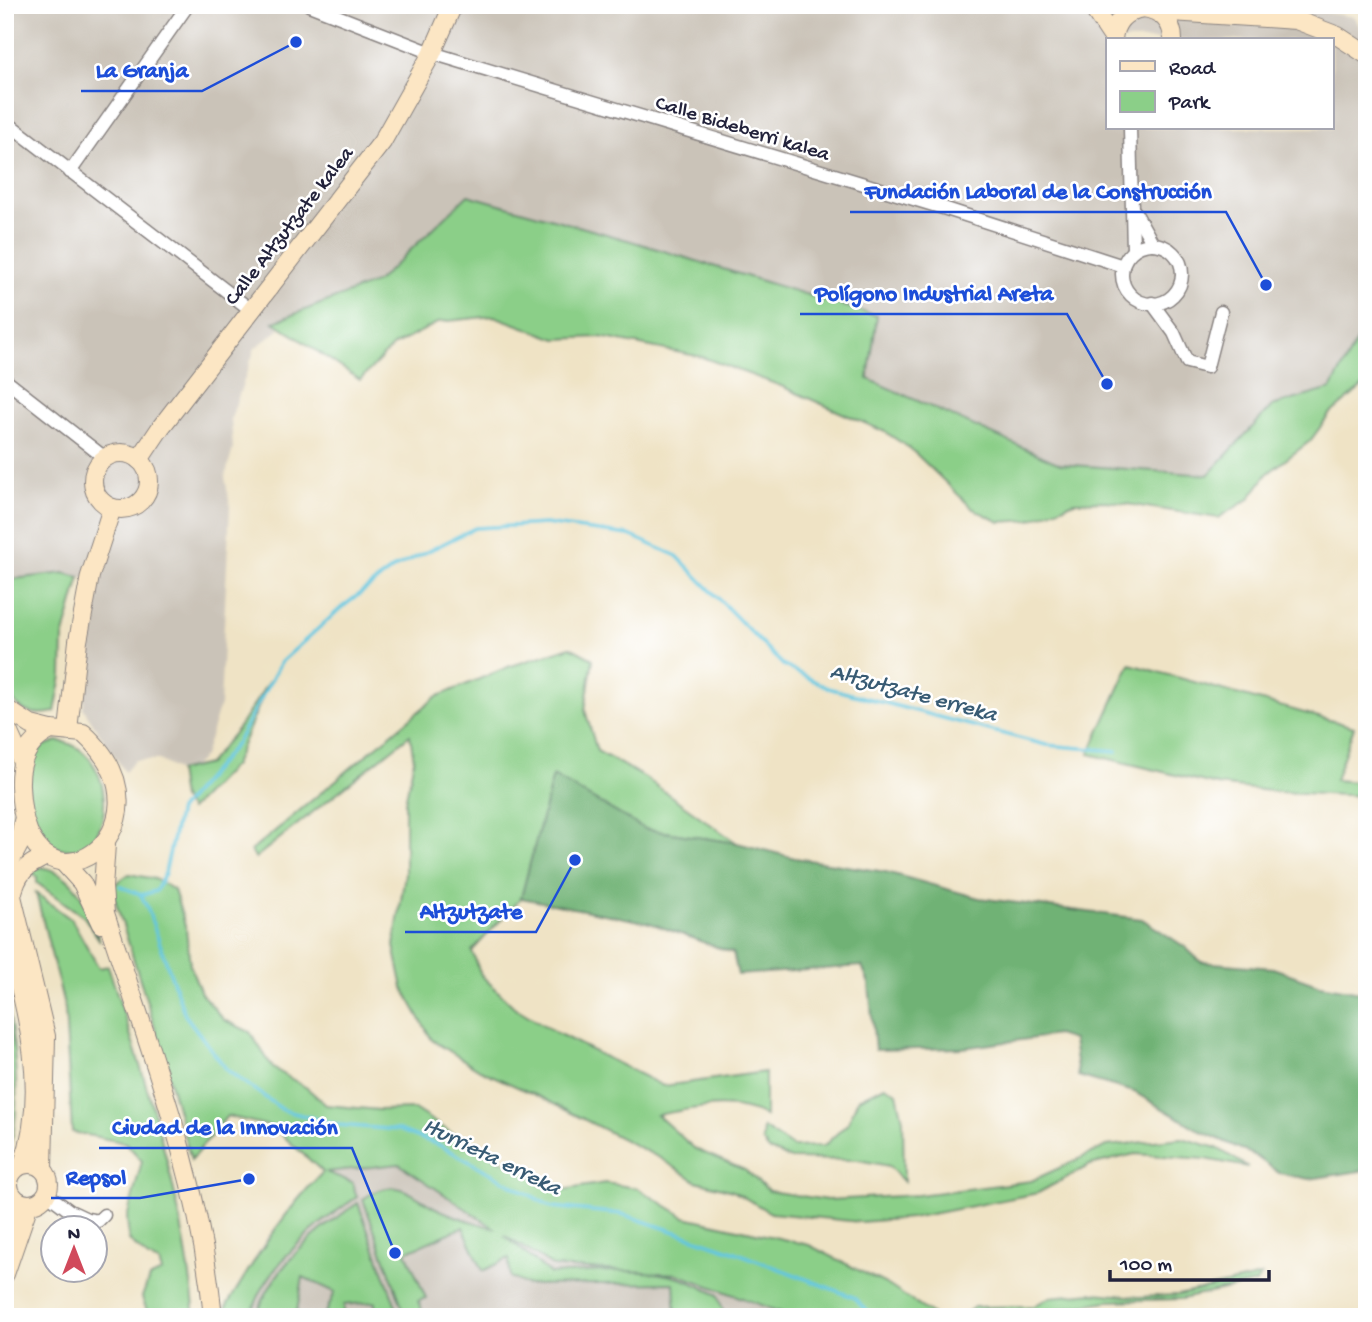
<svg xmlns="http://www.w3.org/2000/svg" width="1372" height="1322" font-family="'Gochi Hand',sans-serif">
	<rect width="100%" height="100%" fill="#fff"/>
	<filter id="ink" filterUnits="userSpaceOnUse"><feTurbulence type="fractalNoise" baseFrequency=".0143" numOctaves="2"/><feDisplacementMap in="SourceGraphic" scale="14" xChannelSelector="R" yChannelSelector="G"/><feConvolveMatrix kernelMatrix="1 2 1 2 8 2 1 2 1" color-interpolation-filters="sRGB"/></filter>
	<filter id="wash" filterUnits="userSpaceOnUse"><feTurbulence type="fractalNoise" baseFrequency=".00686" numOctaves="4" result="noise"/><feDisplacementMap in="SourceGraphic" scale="28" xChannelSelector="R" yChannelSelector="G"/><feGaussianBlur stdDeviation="1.57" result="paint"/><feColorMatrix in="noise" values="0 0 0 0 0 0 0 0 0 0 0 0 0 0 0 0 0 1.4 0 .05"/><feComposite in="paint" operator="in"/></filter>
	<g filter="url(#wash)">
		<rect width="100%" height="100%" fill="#efe3c5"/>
		<g fill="#cac3b8" fill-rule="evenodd">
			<path d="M5,5h1268l82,12 12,26v278l-36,68 -59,17 -64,69 -148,-11 -192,-85 9,-63 -409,-121 -91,87 -102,40 5,7 -25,19 -24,70 2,31 -8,28 5,29 -10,199 -16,51 -11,11 -15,4 -19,-11h-24l-10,12 -42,-64 16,-126 -35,-9 -59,7zM1108,40h224v88h-224z"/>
			<polygon points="399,1164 554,1267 678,1274 793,1317 226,1317 226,1307 266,1239 302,1193 323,1172"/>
		</g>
		<g fill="#8bcf88" stroke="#567862" stroke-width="2">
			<polygon points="468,195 631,241 877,316 868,379 1060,464 1208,475 1272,406 1331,389 1367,321 1367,383 1330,414 1310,441 1267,474 1249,499 1218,518 1107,501 1074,502 1030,520 1000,522 973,509 911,449 885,432 781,386 702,357 600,337 556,339 494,316 439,322 393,346 360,380 274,322 377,282"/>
			<path d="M64,573l16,4 -17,61 -1,38 -7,36c-52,11 -50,-33 -50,-72 0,-20 0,-40 0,-60z"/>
			<path d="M570,647l23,12 -8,51 12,41 47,26 93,66 -92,-14 -92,-53 -32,122 -49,53 9,24 33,32 43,26 106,53 102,-14v44c-33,-17 -73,-8 -108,-1l38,34 50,21 24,21 58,9 91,-5 113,-14 76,-35 75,-8 35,10 31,19 -43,-8 -70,-5 -45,11 -52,28 -127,25 -51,4 -89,-9 -38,-22 -37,-10 -36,-23 -116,-59 -64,-29 -48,-30 -29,-52 -9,-42 11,-72v-72l9,-42 -4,-25 -155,123 -4,-7 185,-154 72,-30z"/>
			<polygon points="1130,664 1354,727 1335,780 1367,783 1367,796 1279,792 1217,785 1089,754"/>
			<polygon points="269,681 234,765 190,810 182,799 178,771 208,764 240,726"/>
			<path d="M57,741c59,6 61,107 15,109 -44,2 -58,-78 -30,-103 3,-2 10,-4 15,-6z"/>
			<path d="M41,867c37,6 48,43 59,74l-16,-24 -47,-34v-6l-8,-6z"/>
			<path d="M129,874l26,5 19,11 12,39 4,36 11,28 23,27 26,12 23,36 34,20 19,17 53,5 35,-1 58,37 90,44 43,-7 32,5 48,29 124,28 79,40 48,32h-143l-115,-43 -124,-7 -50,-32 46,39c42,-2 92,-8 133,5 12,4 24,11 35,16l7,22h-49l-2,-34 -147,2 -17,-8 -1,-19 -26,13 -20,-44 -57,25 20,46 -8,3 7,16h-19l-43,-118c38,-27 48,0 82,13 16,7 36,12 51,17l-97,-65 -73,8 26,10 5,15c-42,28 -93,69 -106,120h-25v-10c29,-48 57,-95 97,-135l-50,-45 -46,-11 -36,44 -35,-129 -45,-144z"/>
			<path d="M36,893l36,27 27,48 9,-2c38,114 75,230 87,351h-46l-7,-20 7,-19 13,-6 -3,-10 -11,-4 -19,-18 -2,-22 15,-57 -16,-18 -54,-11 -7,-123z"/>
			<path d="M5,994c9,31 20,134 0,160z"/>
			<polygon points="885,1086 897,1093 903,1120 904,1182 889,1166 858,1160 791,1159 769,1150 762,1141 763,1128 793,1147 824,1146 848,1123 858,1099"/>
			<path d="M358,1203l42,114h-25v-15l-31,3v12h-20l11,-25 -32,-15 -7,40h-39c13,-49 61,-87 101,-114z"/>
			<polygon points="1261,1276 1256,1283 1182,1299 1108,1301 1034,1313 961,1317 974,1307 1034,1306 1050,1297 1093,1293 1139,1297 1178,1295"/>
		</g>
		<polygon fill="#70b274" stroke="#496a58" stroke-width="2" points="553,776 645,829 737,843 795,858 886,872 979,898 1142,919 1185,947 1201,962 1273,968 1320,985 1367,993 1367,1170 1309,1179 1279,1173 1254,1155 1201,1131 1134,1092 1078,1076 1073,1040 1057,1035 962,1048 875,1050 869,984 862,966 738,975 733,953 650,923 521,898"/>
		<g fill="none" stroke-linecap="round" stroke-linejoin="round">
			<g stroke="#62c6df" stroke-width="3.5">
				<polyline points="120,886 141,895 147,907 185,1015 227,1070 283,1110 338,1125 399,1130 441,1146 552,1207 622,1214 730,1250 853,1297 873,1317"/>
				<polyline points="141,895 156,891 165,873 179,810 236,744 281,662 341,608 394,568 475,528 545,524 629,535 677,556 783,665 828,688 1046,745 1117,751"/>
			</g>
		</g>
	</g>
	<g filter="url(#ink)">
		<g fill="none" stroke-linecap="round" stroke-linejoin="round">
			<defs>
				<g id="street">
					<polyline points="309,5 432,53 940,207 1123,266"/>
					<polyline points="5,121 251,310"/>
					<polyline points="1130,128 1133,250"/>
					<polyline points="70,172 188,5"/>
					<polyline points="1135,212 1153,244"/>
					<circle cx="1152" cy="274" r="30"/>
					<polyline points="1152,303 1174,333 1187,362 1207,367 1221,312"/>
					<polyline points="5,380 105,458"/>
					<polyline points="47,1194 70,1211 87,1219 98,1221 104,1215"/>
				</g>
				<g id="secondary">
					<polyline points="1091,5 1113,38"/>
					<polyline points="1156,11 1296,20 1338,36 1367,55"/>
					<path d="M1113,40c1,-18 11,-29 30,-32 18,2 30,14 30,32"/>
					<circle cx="121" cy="481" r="28"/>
					<polyline points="139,460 161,427 382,142 432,53 453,5"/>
					<polyline points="5,708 31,725 51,730"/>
					<polyline points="5,724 22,762"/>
					<path d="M51,730l32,3c106,96 -58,206 -63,53 -1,-26 9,-46 31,-56z"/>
					<polyline points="68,730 78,641 90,576 112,508"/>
					<path d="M106,844l-3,43 2,26c43,133 95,264 108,404"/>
					<polyline points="63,862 82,883 101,924"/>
					<polyline points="5,871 19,845 23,821"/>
					<path d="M5,930c20,75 45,157 18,234"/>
					<circle cx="29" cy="1184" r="20"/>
					<path d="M43,1169l3,-133 -34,-140c5,-23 14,-31 35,-40"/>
					<polyline points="5,1227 13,1196"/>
					<polyline points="5,1274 29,1204"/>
				</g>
			</defs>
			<use href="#street" stroke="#888280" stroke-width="15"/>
			<use href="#secondary" stroke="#888280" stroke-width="20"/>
			<use href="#street" stroke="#fff" stroke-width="12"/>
			<use href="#secondary" stroke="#fce6c4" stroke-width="18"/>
		</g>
	</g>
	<g text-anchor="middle" stroke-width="5" stroke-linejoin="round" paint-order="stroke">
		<g font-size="21" fill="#22223b" stroke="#fff">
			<text transform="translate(743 127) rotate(17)" y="7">Calle Bideberri kalea</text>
			<text transform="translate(288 225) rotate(-52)" y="7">Calle Altzutzate kalea</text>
		</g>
		<g font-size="23" font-style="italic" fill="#385b74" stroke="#fff">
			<text transform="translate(914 691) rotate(15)" y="8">Altzutzate erreka</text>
			<text transform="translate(493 1155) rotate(26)" y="8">Iturrieta erreka</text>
		</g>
	</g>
	<path fill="none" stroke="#1d4ed8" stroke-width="2.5" d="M296 42L202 91H81M1266 285L1226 212H850M1107 384L1067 314H800M575 860L536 932H405M395 1253L352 1148H99M249 1179L140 1198H51"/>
	<g fill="#1d4ed8" stroke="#fff" stroke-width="2.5">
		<circle cx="296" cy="42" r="7"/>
		<circle cx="1266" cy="285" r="7"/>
		<circle cx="1107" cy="384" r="7"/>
		<circle cx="575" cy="860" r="7"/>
		<circle cx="395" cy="1253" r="7"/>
		<circle cx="249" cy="1179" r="7"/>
	</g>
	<g font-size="23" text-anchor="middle" font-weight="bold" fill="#1d4ed8" stroke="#fff" stroke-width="5" stroke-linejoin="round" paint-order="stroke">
		<text x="142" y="77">La Granja</text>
		<text x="1038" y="198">Fundación Laboral de la Construcción</text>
		<text x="934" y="300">Polígono Industrial Areta</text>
		<text x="471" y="918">Altzutzate</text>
		<text x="225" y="1134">Ciudad de la Innovación</text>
		<text x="96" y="1184">Repsol</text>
	</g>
	<rect width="1372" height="1322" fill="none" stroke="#fff" stroke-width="28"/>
	<rect x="1106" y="38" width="228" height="91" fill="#ffffff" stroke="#a7a7b1" stroke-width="2"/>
	<rect x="1120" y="61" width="35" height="10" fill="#fce6c4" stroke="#a7a7b1" stroke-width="2"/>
	<text x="1169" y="74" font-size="21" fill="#22223b">Road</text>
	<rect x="1120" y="91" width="35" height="21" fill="#8bcf88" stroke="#a7a7b1" stroke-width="2"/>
	<text x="1169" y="108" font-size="21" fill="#22223b">Park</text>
	<g transform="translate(74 1249)"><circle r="33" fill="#ffffff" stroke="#a7a7b1" stroke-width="2"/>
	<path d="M0-5L12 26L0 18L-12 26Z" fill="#d1495b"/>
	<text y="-10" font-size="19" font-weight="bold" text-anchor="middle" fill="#22223b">N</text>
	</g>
	<path d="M1110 1270v10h159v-10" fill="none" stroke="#22223b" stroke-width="3.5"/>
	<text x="1120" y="1270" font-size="21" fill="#22223b" stroke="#ffffff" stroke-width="5" paint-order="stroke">100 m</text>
</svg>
